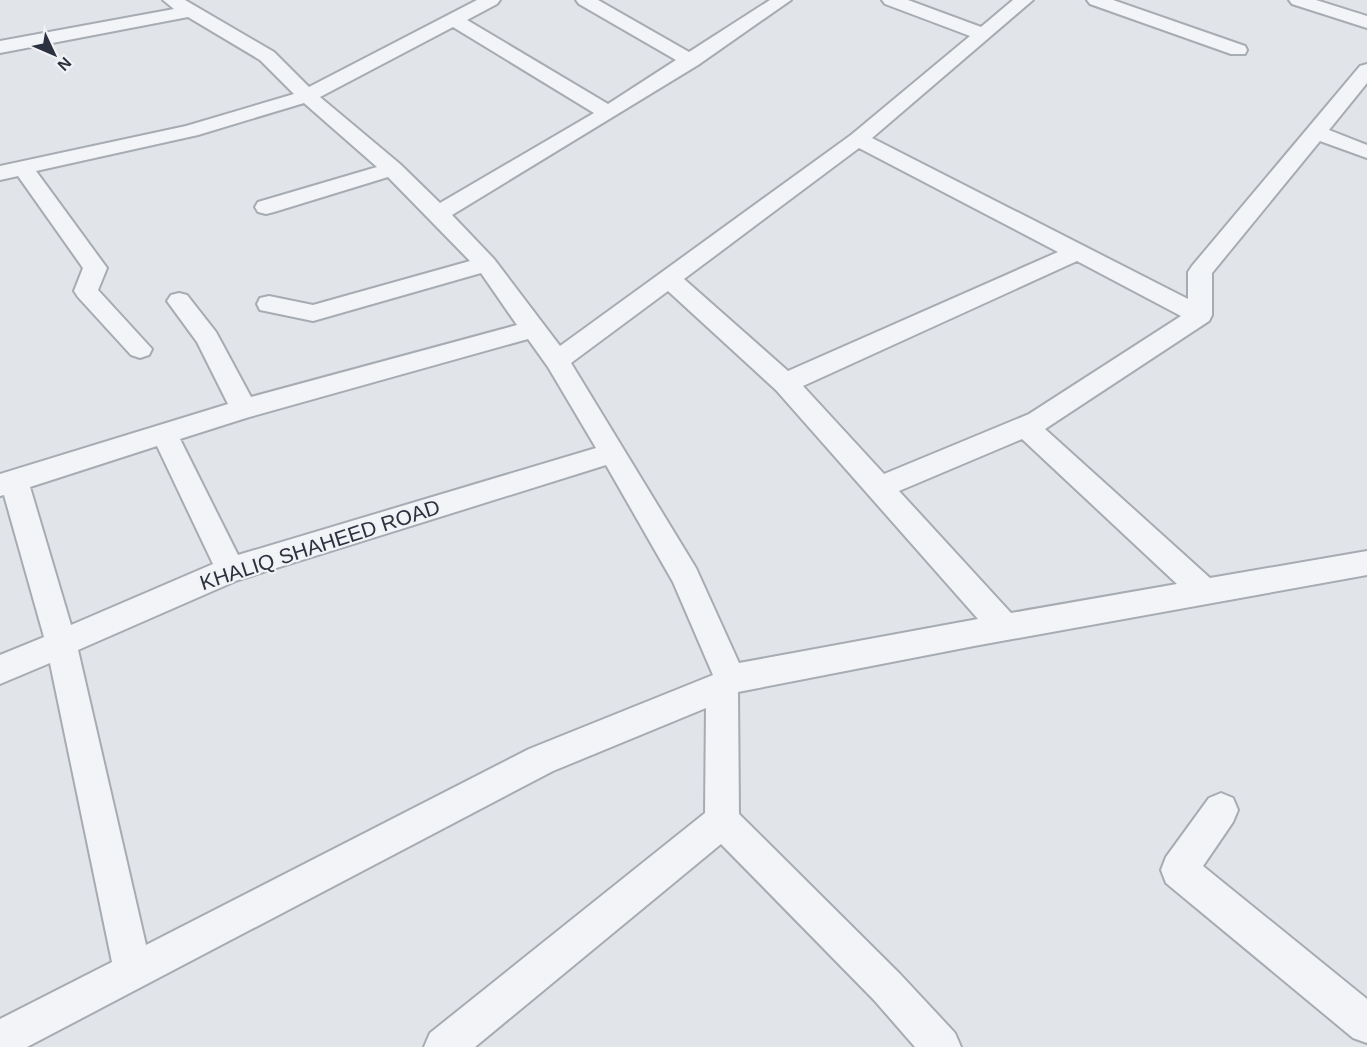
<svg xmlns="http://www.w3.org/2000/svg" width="1367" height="1047" font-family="Arial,sans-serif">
	<rect width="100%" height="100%" fill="#e1e4e8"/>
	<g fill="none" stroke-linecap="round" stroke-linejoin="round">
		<defs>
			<g id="street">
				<path d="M163,0h22l89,52 35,35 168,-87h23l-3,4 -30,16 141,84 68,-44 -97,-56 -3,-4h22l91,52 81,-52h21l-93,65 -246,150 42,44 66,87 291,-211 119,-99 -85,-32 -3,-4h26l73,27 32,-27h20l-161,138 316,161v-27l4,-6 168,-200 7,-2v19l-38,47 38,15v13l-47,-17 -108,132v42l-3,6 -164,108 165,149 157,-27v24l-393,71 -236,46 1,122 161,160 55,59 6,14h-46l-41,-47 -153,-156 -246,203h-51l6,-14 275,-220 1,-105 -153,63 -526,276h-27v-28l112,-57 -62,-299 -50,21v-29l44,-18 -40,-142 -4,1v-22l228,-70 -31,-62 -30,-41 4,-6 8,-2 8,2 29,37 35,65 266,-72 -36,-52 -168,48 -53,-11 -3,-6 3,-6 9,-2 44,9 157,-44 -82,-84 -114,35 -8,2 -8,-2 -3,-5 3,-5 119,-35 -73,-64 -106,32 -162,36 71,97 -9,22 54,59 -3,6 -9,3 -9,-3 -53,-58 -4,-6 9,-23 -65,-92 -18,4v-14l186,-40 108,-32 -34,-34 -72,-43 -188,36v-12l174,-32zM453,27l141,86 -154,90 -40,-39 -80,-67zM859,148l199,104 -270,119 -104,-92zM1077,261l104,55 -152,98 -145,60 -81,-88zM668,291l108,99 202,229 -239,44 -43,-95 -125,-205zM528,339l20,28 48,81 -358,107 -58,-116 66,-21zM1022,439l155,145 -166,29 -112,-122zM157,446l56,118 -142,61 -41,-138zM606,465l67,117 40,93 -184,74 -383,196 -68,-295 160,-70z"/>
				<polygon points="1087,0 1113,0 1245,46 1247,50 1245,54 1231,54 1090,4"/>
				<polygon points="1289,0 1316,0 1367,16 1367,28 1292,4"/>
				<polygon points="1221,793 1233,798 1238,810 1233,822 1203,866 1367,999 1367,1043 1353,1038 1166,883 1161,870 1166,857 1209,798"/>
			</g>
		</defs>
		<use href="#street" stroke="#a7abb2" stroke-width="4"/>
		<use href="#street" fill="#f3f4f7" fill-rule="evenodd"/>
	</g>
	<g text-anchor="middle" stroke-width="4.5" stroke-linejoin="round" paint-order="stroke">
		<g font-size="21" fill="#2b313e" stroke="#f1f2f6">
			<text transform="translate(320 545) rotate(-18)" y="7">KHALIQ SHAHEED ROAD</text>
		</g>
	</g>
	<g transform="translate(54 54) rotate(134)" stroke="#f1f2f6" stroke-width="4.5" paint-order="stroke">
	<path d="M0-4.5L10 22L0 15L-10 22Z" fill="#2b313e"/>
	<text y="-9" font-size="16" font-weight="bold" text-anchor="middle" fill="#2b313e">N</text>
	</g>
</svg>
